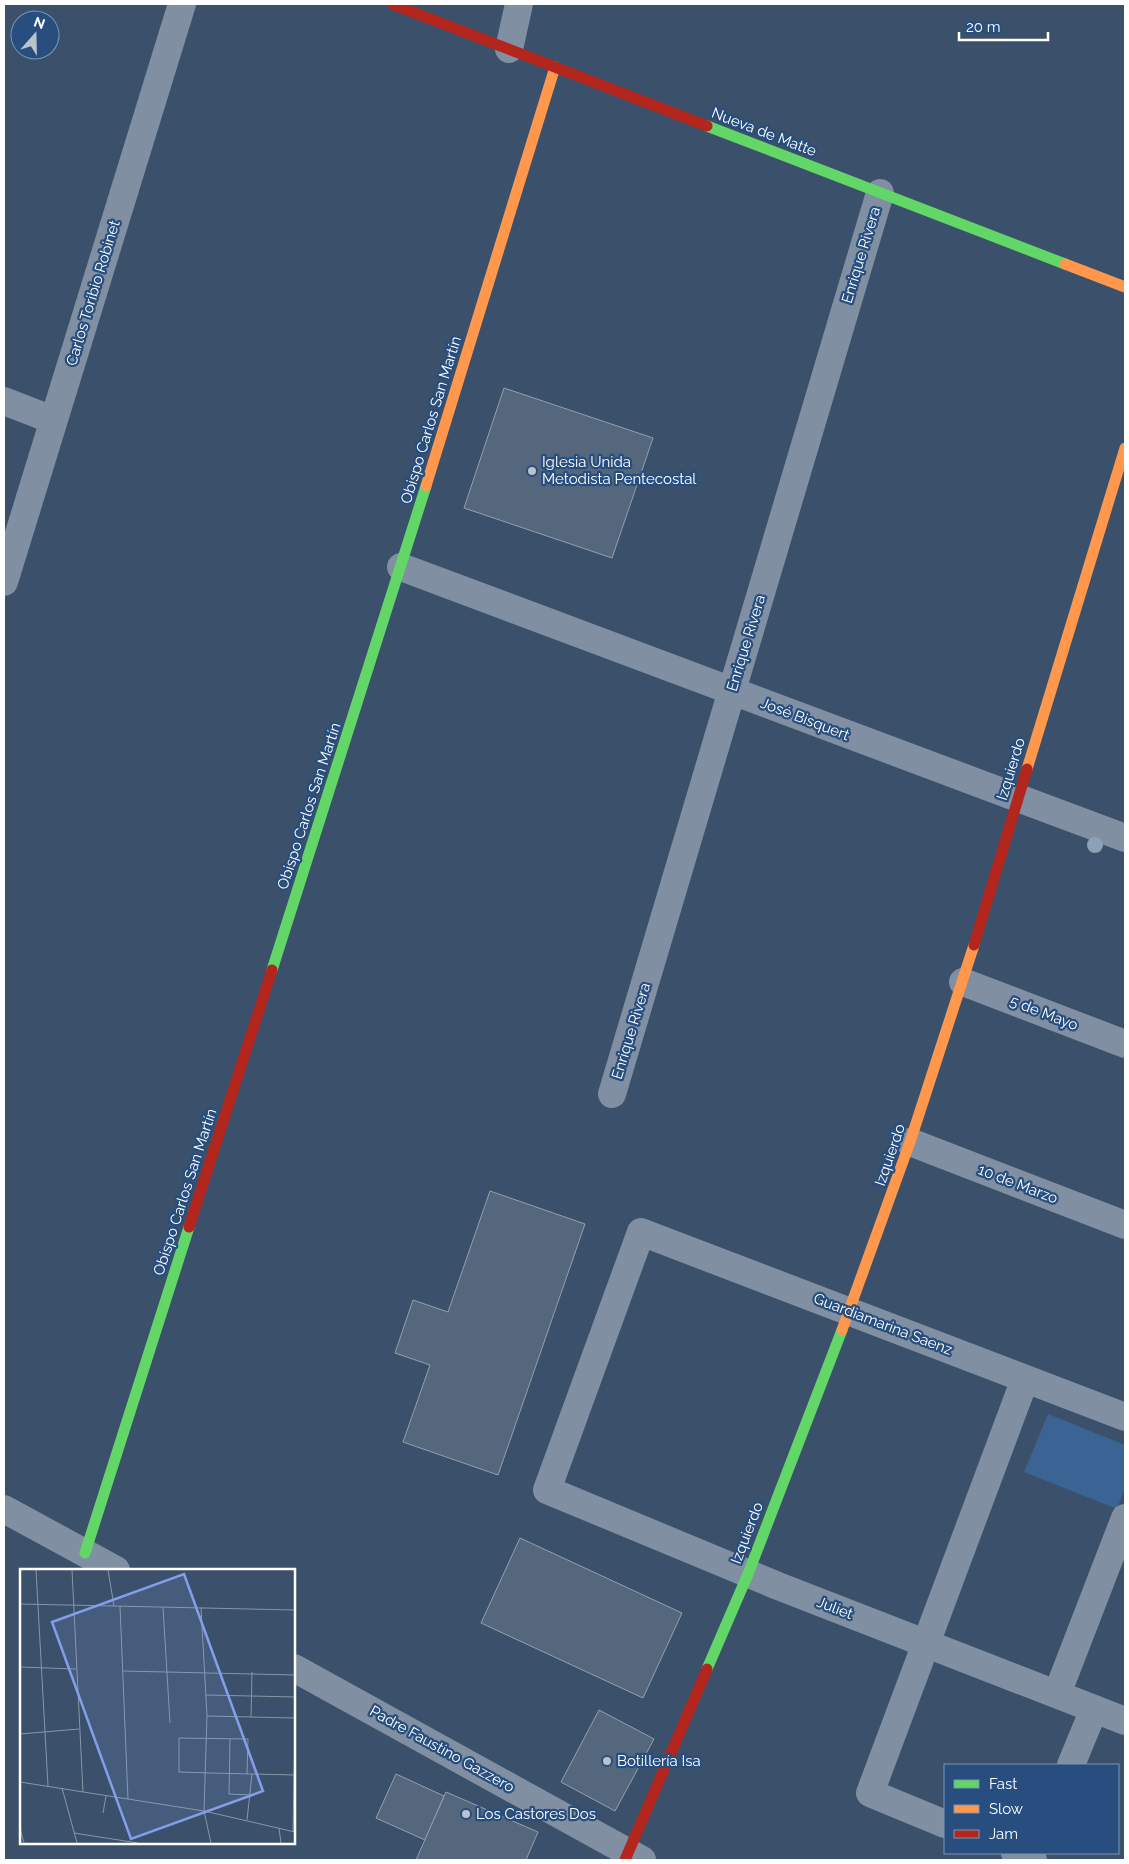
<svg xmlns="http://www.w3.org/2000/svg" width="1129" height="1864" font-family="Raleway,sans-serif">
	<rect width="100%" height="100%" fill="#3b506a"/>
	<polygon fill="#3b6494" points="1048,1414 1125,1445 1125,1488 1117,1509 1024,1472"/>
	<g fill="#55677c" stroke="#93a0af">
		<polygon points="504,388 653,438 612,558 464,508"/>
		<polygon points="490,1191 585,1224 498,1475 403,1442 430,1365 395,1353 413,1300 448,1312"/>
		<polygon points="520,1538 682,1613 643,1698 481,1623"/>
		<polygon points="599,1710 654,1739 615,1811 561,1782"/>
		<polygon points="396,1774 444,1796 425,1840 376,1818"/>
		<polygon points="446,1792 538,1832 526,1860 416,1860"/>
	</g>
	<g fill="none" stroke-linecap="round" stroke-linejoin="round">
		<g stroke="#808fa1" stroke-width="28">
			<polyline points="509,49 519,4"/>
			<polyline points="4,401 53,420"/>
			<polyline points="401,567 1125,838"/>
			<polyline points="4,582 182,4"/>
			<polyline points="963,982 1125,1044"/>
			<polyline points="612,1094 880,193"/>
			<polyline points="910,1142 1125,1225"/>
			<polyline points="1125,1417 641,1232 547,1490 778,1586 1125,1721"/>
			<polyline points="4,1509 116,1570"/>
			<polyline points="294,1668 642,1860"/>
			<polyline points="1057,1694 1125,1518"/>
			<polyline points="1071,1765 1094,1709"/>
			<polyline points="945,1824 870,1793 1025,1379"/>
			<polyline points="1015,1853 1033,1860"/>
		</g>
		<g stroke="#63d668" stroke-width="11">
			<polyline points="707,126 1065,264"/>
			<polyline points="272,970 426,486"/>
			<polyline points="85,1553 189,1227"/>
			<polyline points="707,1669 748,1574 842,1330"/>
		</g>
		<g stroke="#ff974d" stroke-width="11">
			<polyline points="1065,264 1125,287"/>
			<polyline points="426,486 555,67"/>
			<polyline points="1027,769 1125,448"/>
			<polyline points="842,1330 910,1142 974,945"/>
		</g>
		<g stroke="#b3261e" stroke-width="11">
			<polyline points="392,4 707,126"/>
			<polyline points="974,945 1027,769"/>
			<polyline points="189,1227 272,970"/>
			<polyline points="625,1860 707,1669"/>
		</g>
	</g>
	<circle fill="#8ca0b6" cx="1095" cy="845" r="8"/>
	<g fill="#bac2cb" stroke="#274e7e" stroke-width="2">
		<circle cx="532" cy="471" r="5"/>
		<circle cx="607" cy="1761" r="5"/>
		<circle cx="466" cy="1814" r="5"/>
	</g>
	<g text-anchor="middle" stroke-width="4.5" stroke-linejoin="round" paint-order="stroke">
		<g font-size="15" fill="#fff" stroke="#274e7e">
			<text transform="translate(764 132) rotate(21)" y="5">Nueva de Matte</text>
			<text transform="translate(861 255) rotate(-73)" y="5">Enrique Rivera</text>
			<text transform="translate(93 293) rotate(-73)" y="5">Carlos Toribio Robinet</text>
			<text transform="translate(431 420) rotate(-73)" y="5">Obispo Carlos San Martín</text>
			<text transform="translate(746 643) rotate(-73)" y="5">Enrique Rivera</text>
			<text transform="translate(805 719) rotate(21)" y="5">José Bisquert</text>
			<text transform="translate(1011 769) rotate(-73)" y="5">Izquierdo</text>
			<text transform="translate(309 806) rotate(-72)" y="5">Obispo Carlos San Martín</text>
			<text transform="translate(1044 1013) rotate(21)" y="5">5 de Mayo</text>
			<text transform="translate(631 1031) rotate(-73)" y="5">Enrique Rivera</text>
			<text transform="translate(890 1155) rotate(-71)" y="5">Izquierdo</text>
			<text transform="translate(1018 1184) rotate(21)" y="5">10 de Marzo</text>
			<text transform="translate(185 1192) rotate(-72)" y="5">Obispo Carlos San Martín</text>
			<text transform="translate(883 1324) rotate(21)" y="5">Guardiamarina Saenz</text>
			<text transform="translate(747 1533) rotate(-69)" y="5">Izquierdo</text>
			<text transform="translate(835 1608) rotate(21)" y="5">Juliet</text>
			<text transform="translate(442 1749) rotate(29)" y="5">Padre Faustino Gazzero</text>
		</g>
		<g font-size="15" fill="#fff" stroke="#274e7e" text-anchor="start">
			<text x="542" y="467">Iglesia Unida<tspan x="542" dy="17">Metodista Pentecostal</tspan></text>
			<text x="617" y="1766">Botillería Isa</text>
			<text x="476" y="1819">Los Castores Dos</text>
		</g>
	</g>
	<g transform="translate(20 1569)">
		<rect width="275" height="275" fill="#3b506a"/>
		<path fill="none" stroke="#8996a6" stroke-width="1" d="M16,1l12,216M52,1l11,222M88,1l6,36M0,35l275,6M100,37l8,193M143,38l7,116M181,39l6,108 -3,95 7,32M0,98l56,2M103,102l172,4M186,126l89,2M187,147l88,2M231,148l1,-45M0,165l59,-5M210,170l-1,55 22,1M227,205l1,-35 -69,-1v34l31,1 85,2M0,213l184,29 91,21M42,219l15,55M83,244l3,-17M227,251l5,-46M0,259l4,15M259,259l2,15M273,263l2,-101M54,264l64,10"/>
		<path fill="#839eea" fill-opacity="0.15" stroke="#839eea" stroke-width="2.5" d="M164,5l79,217 -132,48 -79,-217z"/>
		<rect width="275" height="275" fill="none" stroke="#fff" stroke-width="2.5"/>
	</g>
	<rect width="1129" height="1864" fill="none" stroke="#ffffff" stroke-width="10"/>
	<rect x="944" y="1764" width="175" height="90" fill="#274e7e" stroke="#7d95b2"/>
	<rect x="954" y="1780" width="25" height="8" fill="#63d668" stroke="#7d95b2"/>
	<text x="989" y="1789" font-size="15" fill="#ffffff">Fast</text>
	<rect x="954" y="1805" width="25" height="8" fill="#ff974d" stroke="#7d95b2"/>
	<text x="989" y="1814" font-size="15" fill="#ffffff">Slow</text>
	<rect x="954" y="1830" width="25" height="8" fill="#b3261e" stroke="#7d95b2"/>
	<text x="989" y="1839" font-size="15" fill="#ffffff">Jam</text>
	<g transform="translate(35 35) rotate(20)"><circle r="24" fill="#274e7e" stroke="#7d95b2"/>
	<path d="M0-4L9 19L0 12L-9 19Z" fill="#bac2cb"/>
	<text y="-8" font-size="14" font-weight="bold" text-anchor="middle" fill="#ffffff">N</text>
	</g>
	<path d="M959 32v8h89v-8" fill="none" stroke="#ffffff" stroke-width="2.5"/>
	<text x="966" y="32" font-size="15" fill="#ffffff" stroke="#274e7e" stroke-width="4" paint-order="stroke">20 m</text>
</svg>
